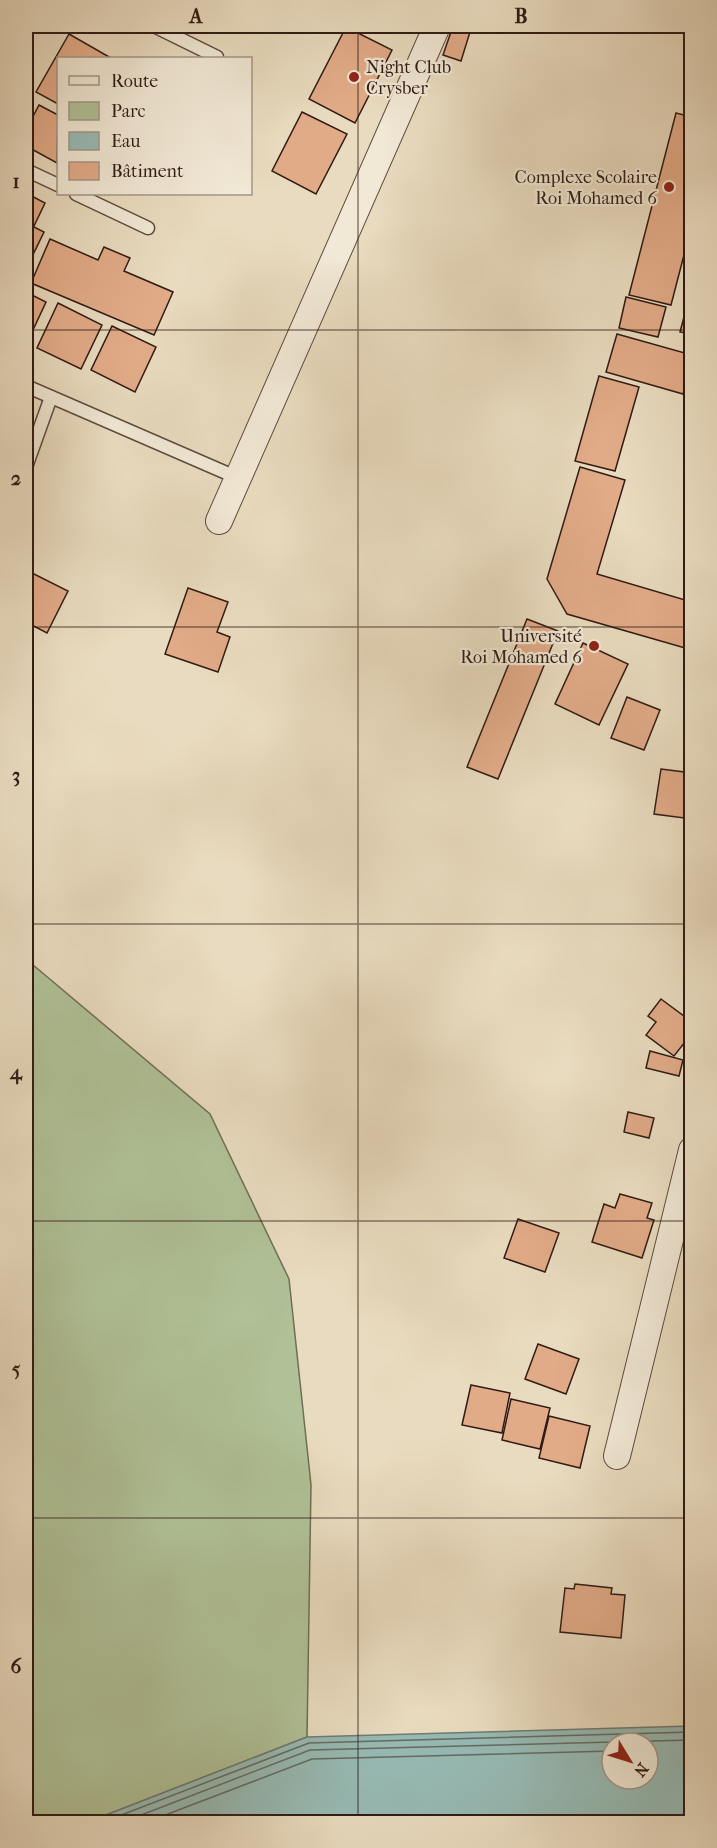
<svg xmlns="http://www.w3.org/2000/svg" width="717" height="1848" font-family="'IM FELL French Canon',serif">
	<rect width="100%" height="100%" fill="#e9dbbf"/>
	<filter id="stains"><feTurbulence type="fractalNoise" baseFrequency=".00333" numOctaves="4"/><feColorMatrix values="0 0 0 0 .2 0 0 0 0 .09 0 0 0 0 .02 0 0 0 .5 -.17"/></filter>
	<radialGradient id="worn" r=".72"><stop offset=".6" stop-color="#630" stop-opacity="0"/><stop offset="1" stop-color="#630" stop-opacity=".3"/></radialGradient>
	<polygon fill="#b0c197" stroke="#706e56" stroke-width="1.5" points="26,959 210,1114 289,1279 311,1485 307,1737 88,1822 26,1822"/>
	<path fill="#97bbb5" stroke="#6e7b75" stroke-width="1.5" fill-rule="evenodd" d="M691,1726v96h-603l219,-85zM612,1743h36v36h-36z"/>
	<g fill="none" stroke-linecap="round" stroke-linejoin="round">
		<g stroke="#646b64" stroke-width="1.5">
			<polyline points="103,1822 309,1743 692,1732"/>
			<polyline points="123,1822 310,1750 692,1740"/>
			<polyline points="147,1822 312,1759 612,1751"/>
		</g>
	</g>
	<g fill="#e2ab88" stroke="#301b14" stroke-width="1.5">
		<polygon points="453,26 470,32 461,61 443,55"/>
		<polygon points="346,27 392,50 355,123 309,99"/>
		<polygon points="69,34 111,58 58,58 58,104 36,92"/>
		<polygon points="39,105 58,115 57,163 26,146 26,130"/>
		<polygon points="302,112 347,134 316,194 272,171"/>
		<polygon points="676,113 692,117 692,224 671,305 629,295"/>
		<polygon points="26,193 45,203 34,226 26,222"/>
		<polygon points="26,223 44,232 26,269"/>
		<polygon points="50,239 98,260 104,247 130,258 124,271 173,292 154,335 31,283"/>
		<polygon points="692,287 692,334 680,332"/>
		<polygon points="26,292 46,302 26,345"/>
		<polygon points="626,297 666,307 658,337 619,328"/>
		<polygon points="58,303 102,325 81,369 37,348"/>
		<polygon points="112,326 156,347 135,392 91,370"/>
		<polygon points="617,334 692,355 692,364 683,394 606,372"/>
		<polygon points="599,376 639,387 615,471 575,461"/>
		<polygon points="580,467 625,480 597,574 692,602 692,650 567,614 547,579"/>
		<polygon points="26,570 68,591 47,633 26,622"/>
		<polygon points="188,588 228,602 217,632 230,637 218,672 165,654"/>
		<polygon points="527,619 558,631 498,779 467,767"/>
		<polygon points="583,643 628,664 599,725 555,704"/>
		<polygon points="627,697 660,710 644,750 611,738"/>
		<polygon points="661,769 692,773 692,819 654,814"/>
		<polygon points="661,999 692,1022 692,1033 674,1056 646,1035 656,1022 648,1016"/>
		<polygon points="650,1051 683,1060 679,1076 646,1068"/>
		<polygon points="628,1112 654,1118 649,1138 624,1132"/>
		<polygon points="620,1194 652,1203 647,1218 654,1220 642,1258 592,1242 604,1204 615,1208"/>
		<polygon points="518,1219 559,1233 545,1272 504,1258"/>
		<polygon points="538,1344 579,1359 566,1394 525,1379"/>
		<polygon points="471,1385 510,1393 502,1433 462,1425"/>
		<polygon points="511,1399 550,1408 540,1449 502,1440"/>
		<polygon points="549,1416 590,1426 580,1468 539,1458"/>
		<polygon points="575,1584 612,1588 611,1594 625,1595 621,1638 560,1632 565,1588 574,1589"/>
	</g>
	<g fill="none" stroke-linecap="round" stroke-linejoin="round">
		<defs>
			<g id="service">
				<polyline points="154,26 217,57"/>
				<polyline points="26,170 58,185"/>
				<polyline points="76,194 148,228"/>
				<polyline points="26,386 238,478"/>
				<polyline points="26,467 51,397"/>
			</g>
			<g id="minor">
				<polyline points="219,521 437,26"/>
				<polyline points="617,1456 692,1150"/>
			</g>
		</defs>
		<use href="#service" stroke="#5e4b3f" stroke-width="15"/>
		<use href="#minor" stroke="#5e4b3f" stroke-width="28"/>
		<use href="#service" stroke="#f1e8d5" stroke-width="12"/>
		<use href="#minor" stroke="#f1e8d5" stroke-width="26"/>
	</g>
	<path fill="none" stroke="#301b14" stroke-width="1.5" stroke-opacity="0.55" d="M358,26v1796M26,330h666M26,627h666M26,924h666M26,1221h666M26,1518h666"/>
	<g fill="#8f2418" stroke="#f1e8d5" stroke-width="2">
		<circle cx="354" cy="77" r="6"/>
		<circle cx="669" cy="187" r="6"/>
		<circle cx="594" cy="646" r="6"/>
	</g>
	<g text-anchor="middle" stroke-width="4.5" stroke-linejoin="round" paint-order="stroke">
		<g font-size="18" fill="#301b14" stroke="#f1e8d5" text-anchor="end">
			<text x="366" y="73" text-anchor="start">Night Club<tspan x="366" dy="21">Crysber</tspan></text>
			<text x="657" y="183">Complexe Scolaire<tspan x="657" dy="21">Roi Mohamed 6</tspan></text>
			<text x="582" y="642">Université<tspan x="582" dy="21">Roi Mohamed 6</tspan></text>
		</g>
	</g>
	<rect width="717" height="1848" fill="none" stroke="#e9dbbf" stroke-width="66"/>
	<rect x="57" y="57" width="195" height="138" fill="#f1e8d5" stroke="#a49688" stroke-width="1.5"/>
	<rect x="69" y="76" width="30" height="9" fill="#f1e8d5" stroke="#a49688" stroke-width="1.5"/>
	<text x="111" y="87" font-size="18" fill="#301b14">Route</text>
	<rect x="69" y="102" width="30" height="18" fill="#b0c197" stroke="#a49688" stroke-width="1.5"/>
	<text x="111" y="117" font-size="18" fill="#301b14">Parc</text>
	<rect x="69" y="132" width="30" height="18" fill="#97bbb5" stroke="#a49688" stroke-width="1.5"/>
	<text x="111" y="147" font-size="18" fill="#301b14">Eau</text>
	<rect x="69" y="162" width="30" height="18" fill="#e2ab88" stroke="#a49688" stroke-width="1.5"/>
	<text x="111" y="177" font-size="18" fill="#301b14">Bâtiment</text>
	<g transform="translate(630 1761) rotate(128)"><circle r="28" fill="#f1e8d5" stroke="#a49688" stroke-width="1.5"/>
	<path d="M0-4.5L10 22L0 15L-10 22Z" fill="#8f2418"/>
	<text y="-9" font-size="16" font-weight="bold" text-anchor="middle" fill="#301b14">N</text>
	</g>
	<rect x="33" y="33" width="651" height="1782" fill="none" stroke="#301b14" stroke-width="2"/>
	<g font-size="20" text-anchor="middle" font-weight="bold" fill="#301b14">
		<text x="196" y="23">A</text>
		<text x="521" y="23">B</text>
		<text x="16" y="188">1</text>
		<text x="16" y="485">2</text>
		<text x="16" y="782">3</text>
		<text x="16" y="1079">4</text>
		<text x="16" y="1376">5</text>
		<text x="16" y="1673">6</text>
	</g>
	<rect width="100%" height="100%" filter="url(#stains)"/>
	<rect width="100%" height="100%" fill="url(#worn)"/>
</svg>
